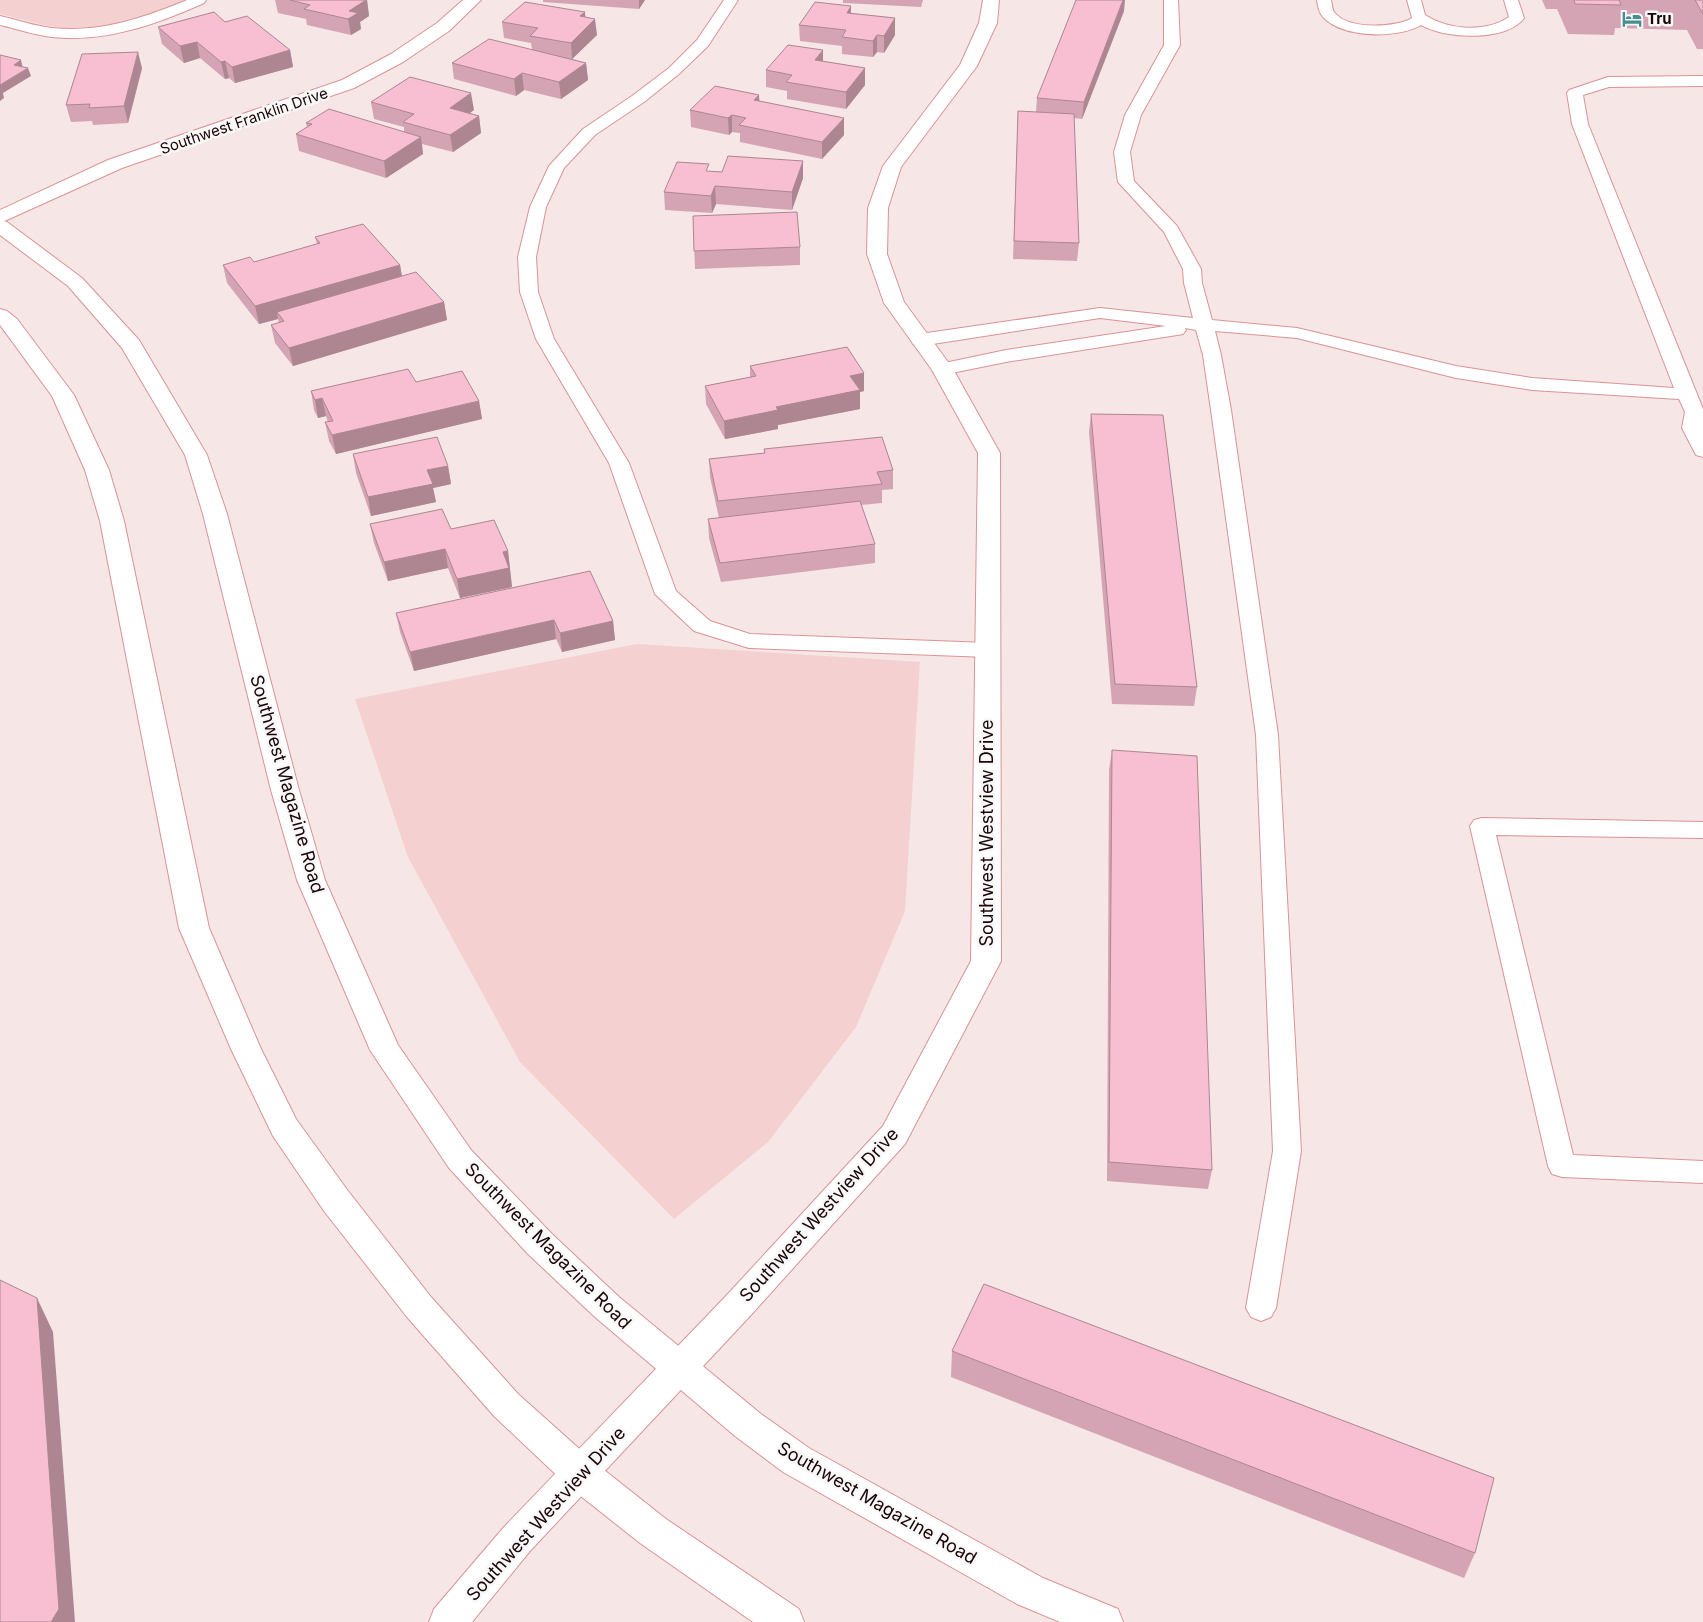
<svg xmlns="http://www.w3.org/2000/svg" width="1703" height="1622" font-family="Inter,sans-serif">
	<rect width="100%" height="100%" fill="#f6e6e6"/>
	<g fill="#f5d0d0">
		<path d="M0,0h186c-33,15 -74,31 -111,29 -25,-1 -50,-9 -75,-15z"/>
		<polygon points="637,644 920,662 905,911 856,1027 768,1142 674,1219 520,1062 408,857 355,699"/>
	</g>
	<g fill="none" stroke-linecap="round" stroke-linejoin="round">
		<defs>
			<g id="service">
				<path d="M187,0h19l-2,3c-47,21 -99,40 -152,34 -17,-2 -35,-8 -52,-12v-9c17,4 35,10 52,12 47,5 92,-10 135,-28z"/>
				<polygon points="724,0 738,0 708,46 679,74 644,102 595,135 564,168 546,207 536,257 538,292 554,339 629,463 676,591 710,621 750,634 988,643 996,645 999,650 996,655 988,657 749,648 694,631 655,594 609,463 536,339 520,292 518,257 530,207 549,166 583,129 632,96 669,68 697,40"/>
				<polygon points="1164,0 1178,0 1180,45 1141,115 1130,152 1134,181 1177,226 1201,269 1202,283 1212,320 1297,328 1456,366 1532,378 1674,388 1572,124 1567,93 1569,90 1608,77 1703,76 1703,86 1609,87 1583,95 1588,124 1703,409 1703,457 1696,455 1682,428 1685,412 1679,399 1532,390 1456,378 1297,338 1215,331 1221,355 1231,410 1278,735 1301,1151 1276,1308 1271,1317 1261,1321 1251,1317 1246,1308 1273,1151 1256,735 1211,410 1203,355 1196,330 1185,328 1186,330 1183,334 1177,335 1006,362 942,375 935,373 933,369 935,365 1006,350 1166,326 1100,318 920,346 913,344 911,340 913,336 920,334 1100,308 1193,318 1184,283 1183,269 1164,232 1118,182 1114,152 1125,115 1164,45"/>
				<path d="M1317,0h14c1,3 1,9 3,12 13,18 61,16 78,6l-5,-18h14l4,15c23,15 61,18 84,2l-5,-17h14l6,18c-17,24 -80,21 -103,7 -23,14 -77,13 -97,-7 -5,-5 -6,-11 -7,-18z"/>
				<polygon points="1482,818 1703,822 1703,838 1496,835 1573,1155 1703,1161 1703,1183 1562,1177 1552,1174 1548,1166 1470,826 1474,820"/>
			</g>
			<g id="minor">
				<polygon points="463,0 481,0 449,31 403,62 354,88 122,168 0,223 0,210 108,160 342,80 391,54 437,23"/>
				<polygon points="983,0 999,0 997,23 977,66 901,167 888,208 887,254 904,302 953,369 1000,453 1001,961 905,1144 750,1316 530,1551 472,1622 429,1622 434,1609 504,1527 726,1296 883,1126 971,961 978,453 932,370 884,303 867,254 868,208 883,166 960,65 979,23"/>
			</g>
			<g id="secondary">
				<polygon points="0,220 7,222 82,278 139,340 207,455 227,514 299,790 325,880 398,1045 471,1150 552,1234 619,1297 761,1414 809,1448 1043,1578 1118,1609 1123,1622 1060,1622 1017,1604 783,1472 735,1436 595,1317 528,1254 449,1168 370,1050 297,880 271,790 203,514 185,455 122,348 68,286 0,235"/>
				<polygon points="0,309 7,311 17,319 74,395 109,470 124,521 209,928 261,1049 296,1119 348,1191 431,1297 518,1394 594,1462 666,1519 799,1609 804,1622 753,1622 640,1543 568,1486 494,1416 407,1317 324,1211 273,1136 231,1049 179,928 100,521 85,470 52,396 0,325"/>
			</g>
		</defs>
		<use href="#service" stroke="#da9395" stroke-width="2"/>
		<use href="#minor" stroke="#da9395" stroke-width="2"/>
		<use href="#secondary" stroke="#da9395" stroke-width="2"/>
		<use href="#service" fill="#fff" fill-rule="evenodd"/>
		<use href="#minor" fill="#fff" fill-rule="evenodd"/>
		<use href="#secondary" fill="#fff" fill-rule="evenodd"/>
	</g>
	<g fill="#d4a4b4">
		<polygon points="275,0 367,0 369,16 360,22 361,29 351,35 307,25 306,19 278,13"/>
		<polygon points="543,0 645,0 639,9 543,2"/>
		<polygon points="843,0 923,0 921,7 843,3"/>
		<polygon points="1542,0 1703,0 1703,49 1697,49 1687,30 1615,28 1614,35 1568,34 1557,9 1546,9"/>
		<polygon points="1124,11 1082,119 1074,118 1079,243 1077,261 1013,259 1018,111 1036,112 1037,98"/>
		<polygon points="585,12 585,17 597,35 572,59 586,63 588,80 561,99 524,90 516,96 454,79 452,63 532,49 531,43 504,38 502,22"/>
		<polygon points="851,13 895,18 895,35 884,53 877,52 873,57 842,54 842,46 800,41 799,25"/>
		<polygon points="225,22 290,50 293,67 235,83 229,78 225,79 200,58 184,63 162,44 158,27"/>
		<polygon points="823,50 823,61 865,68 865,85 846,109 787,99 787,91 766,87 766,70"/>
		<polygon points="142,68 128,123 93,125 92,121 71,122 66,105"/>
		<polygon points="759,95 759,101 844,135 822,159 740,142 740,133 732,132 729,135 691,127 690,110"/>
		<polygon points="371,102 474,110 470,113 479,116 481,133 453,152 422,144 423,154 386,178 299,151 296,134 307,127 306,123 404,132 404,127 374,119"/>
		<polygon points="710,171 803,178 792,210 716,204 712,213 665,210 664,192"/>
		<polygon points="693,216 800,247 800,265 695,269"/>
		<polygon points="315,237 400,265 402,276 444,302 447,320 293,366 275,343 271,325 279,323 278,319 259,324 227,283 223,265 254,262 317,244"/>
		<polygon points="750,366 864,391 860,392 860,409 778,425 778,429 725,439 706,404 705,386 750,377"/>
		<polygon points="416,382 479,401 482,419 336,454 329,441 325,422 328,422 326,416 318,418 314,410 311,391"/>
		<polygon points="1091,414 1197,687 1194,706 1112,704 1089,432"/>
		<polygon points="764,449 893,470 893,489 882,490 882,503 861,505 875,544 875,563 721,582 709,538 708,519 719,518 710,477 709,459 764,453"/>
		<polygon points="353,454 448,466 451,484 433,488 436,502 371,516 356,473"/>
		<polygon points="370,524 508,551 512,587 460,598 448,568 388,581 374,543"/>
		<polygon points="396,613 613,621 615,640 562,652 556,639 414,671 400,632"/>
		<polygon points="1112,750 1212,1170 1208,1189 1107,1181 1109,770"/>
		<polygon points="952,1351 1475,1553 1464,1578 951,1377"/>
	</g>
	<g fill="#ad8692">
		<polygon points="366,0 367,0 369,16 360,22 361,29 351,35 348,19 349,11"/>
		<polygon points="639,0 645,0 639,9"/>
		<polygon points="1123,0 1125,0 1124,11 1082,119 1084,102"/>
		<polygon points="851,6 851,22 847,13"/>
		<polygon points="585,12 586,28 595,19 597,35 572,59 571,43 580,16"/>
		<polygon points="895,18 895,35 884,53 884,36"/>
		<polygon points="877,35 877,52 873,57 873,41"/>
		<polygon points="197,42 200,58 184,63 180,46"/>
		<polygon points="290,50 293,67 235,83 232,67"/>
		<polygon points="823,50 823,67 815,60"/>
		<polygon points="138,52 142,68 128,123 124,106"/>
		<polygon points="21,60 23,69 14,65"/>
		<polygon points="225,61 229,78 225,79 221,62"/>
		<polygon points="586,63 588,80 561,99 559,82"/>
		<polygon points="28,68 31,76 3,93 4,98 0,101 0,85"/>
		<polygon points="865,68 865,85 846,109 846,92"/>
		<polygon points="522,73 524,90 516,96 514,79"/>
		<polygon points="471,93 474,110 453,124 450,108"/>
		<polygon points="759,95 760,112 754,100"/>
		<polygon points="732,115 732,132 729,135 728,118"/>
		<polygon points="479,116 481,133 453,152 450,135"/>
		<polygon points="844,118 844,135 822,159 822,142"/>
		<polygon points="421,137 423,154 386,178 384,161"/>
		<polygon points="803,161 803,178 792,210 792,192"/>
		<polygon points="715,186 716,204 712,213 711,196"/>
		<polygon points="400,265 403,283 277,312 278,319 259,324 255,306"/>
		<polygon points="444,302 447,320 293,366 289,348"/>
		<polygon points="864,373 864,391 860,392 860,409 778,425 778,429 725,439 724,421 776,407 850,376"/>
		<polygon points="322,398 326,416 318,418 315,400"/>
		<polygon points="479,401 482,419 336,454 332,435"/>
		<polygon points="448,466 451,484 433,488 436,502 371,516 368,497 427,470"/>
		<polygon points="445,549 448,568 388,581 384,562"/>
		<polygon points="508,551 512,587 460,598 457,579 503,552"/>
		<polygon points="554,620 556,639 414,671 410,652"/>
		<polygon points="613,621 615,640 562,652 560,633"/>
		<polygon points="37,1298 53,1332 75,1622 51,1622"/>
	</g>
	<g fill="#f7bfd1" stroke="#ad8692">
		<polygon points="290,0 366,0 349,11 358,13 348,19 304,9 310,5"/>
		<polygon points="1076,0 1123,0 1084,102 1037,98"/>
		<polygon points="1574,0 1619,0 1621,5 1575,4"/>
		<polygon points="1695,0 1703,0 1703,14"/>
		<polygon points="525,2 585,12 580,16 595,19 571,43 530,36 538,28 502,22"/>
		<polygon points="815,2 851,6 847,13 895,18 884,36 877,35 873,41 842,37 846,30 799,25"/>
		<polygon points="214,12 225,22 247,16 290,50 232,67 225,61 221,62 197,42 180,46 158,27"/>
		<polygon points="489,39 586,63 559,82 522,73 514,79 452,63"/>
		<polygon points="788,45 823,50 815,60 865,68 846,92 786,82 792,75 766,70"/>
		<polygon points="138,52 124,106 89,108 90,104 66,105 82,54"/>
		<polygon points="0,55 21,60 14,65 28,68 0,85"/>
		<polygon points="410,77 471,93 450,108 479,116 450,135 403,122 414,114 371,102"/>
		<polygon points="715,86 759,95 754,100 844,118 822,142 739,125 746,118 732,115 728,118 690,110"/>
		<polygon points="329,109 421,137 384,161 296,134 312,124 306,123"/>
		<polygon points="1018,111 1074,114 1079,243 1014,241"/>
		<polygon points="728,156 803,161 792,192 715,186 711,196 664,192 677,162 709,164 706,171 722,172"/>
		<polygon points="797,212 800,247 694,251 693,216"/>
		<polygon points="363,224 400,265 255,306 223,265 250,257 254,262 320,243 315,237"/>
		<polygon points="416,272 444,302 289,348 271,325 284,321 277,312"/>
		<polygon points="847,347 864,373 850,376 860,390 776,407 778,410 724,421 705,386 756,376 750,366"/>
		<polygon points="408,369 416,382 462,371 479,401 332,435 325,422 333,421 322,398 315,400 311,391"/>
		<polygon points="1091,414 1163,415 1197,687 1115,684"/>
		<polygon points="437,437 448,466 427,470 433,484 368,497 353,454"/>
		<polygon points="882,437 893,470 877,472 882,484 718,501 709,459 765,453 764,449"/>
		<polygon points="860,501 875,544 720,563 708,519"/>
		<polygon points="442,509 451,529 494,520 508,551 503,552 509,568 457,579 445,549 384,562 370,524"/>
		<polygon points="590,571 613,621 560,633 554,620 410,652 396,613"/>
		<polygon points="1112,750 1197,756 1212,1170 1109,1162"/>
		<polygon points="0,1280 37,1298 59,1609 51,1622 0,1622"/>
		<polygon points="984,1284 1494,1478 1475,1553 952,1351"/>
	</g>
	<defs>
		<symbol id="hotel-bare" viewBox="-9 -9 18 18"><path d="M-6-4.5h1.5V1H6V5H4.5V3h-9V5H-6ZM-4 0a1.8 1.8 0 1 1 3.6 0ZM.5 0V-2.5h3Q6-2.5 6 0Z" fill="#458d8f" stroke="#f8f8f8" stroke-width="2.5" paint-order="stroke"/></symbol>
	</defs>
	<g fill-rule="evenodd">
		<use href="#hotel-bare" x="1618" y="5" width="28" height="28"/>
	</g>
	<g text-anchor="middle" stroke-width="5" stroke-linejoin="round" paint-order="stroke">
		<g font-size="15" font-weight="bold" fill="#1b0406" stroke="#f8f8f8" text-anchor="start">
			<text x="1647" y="24">Tru</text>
		</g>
		<g font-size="15" fill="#1b0406" stroke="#f8f8f8">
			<text transform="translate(244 121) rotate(-19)" y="5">Southwest Franklin Drive</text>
		</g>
		<g font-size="18" fill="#1b0406" stroke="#f8f8f8">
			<text transform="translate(287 784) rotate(74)" y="6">Southwest Magazine Road</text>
			<text transform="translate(987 833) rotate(-90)" y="6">Southwest Westview Drive</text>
			<text transform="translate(819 1215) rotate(-48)" y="6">Southwest Westview Drive</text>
			<text transform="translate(548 1246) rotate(45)" y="6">Southwest Magazine Road</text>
			<text transform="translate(877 1503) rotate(30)" y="6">Southwest Magazine Road</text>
			<text transform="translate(546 1514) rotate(-48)" y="6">Southwest Westview Drive</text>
		</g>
	</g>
</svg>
